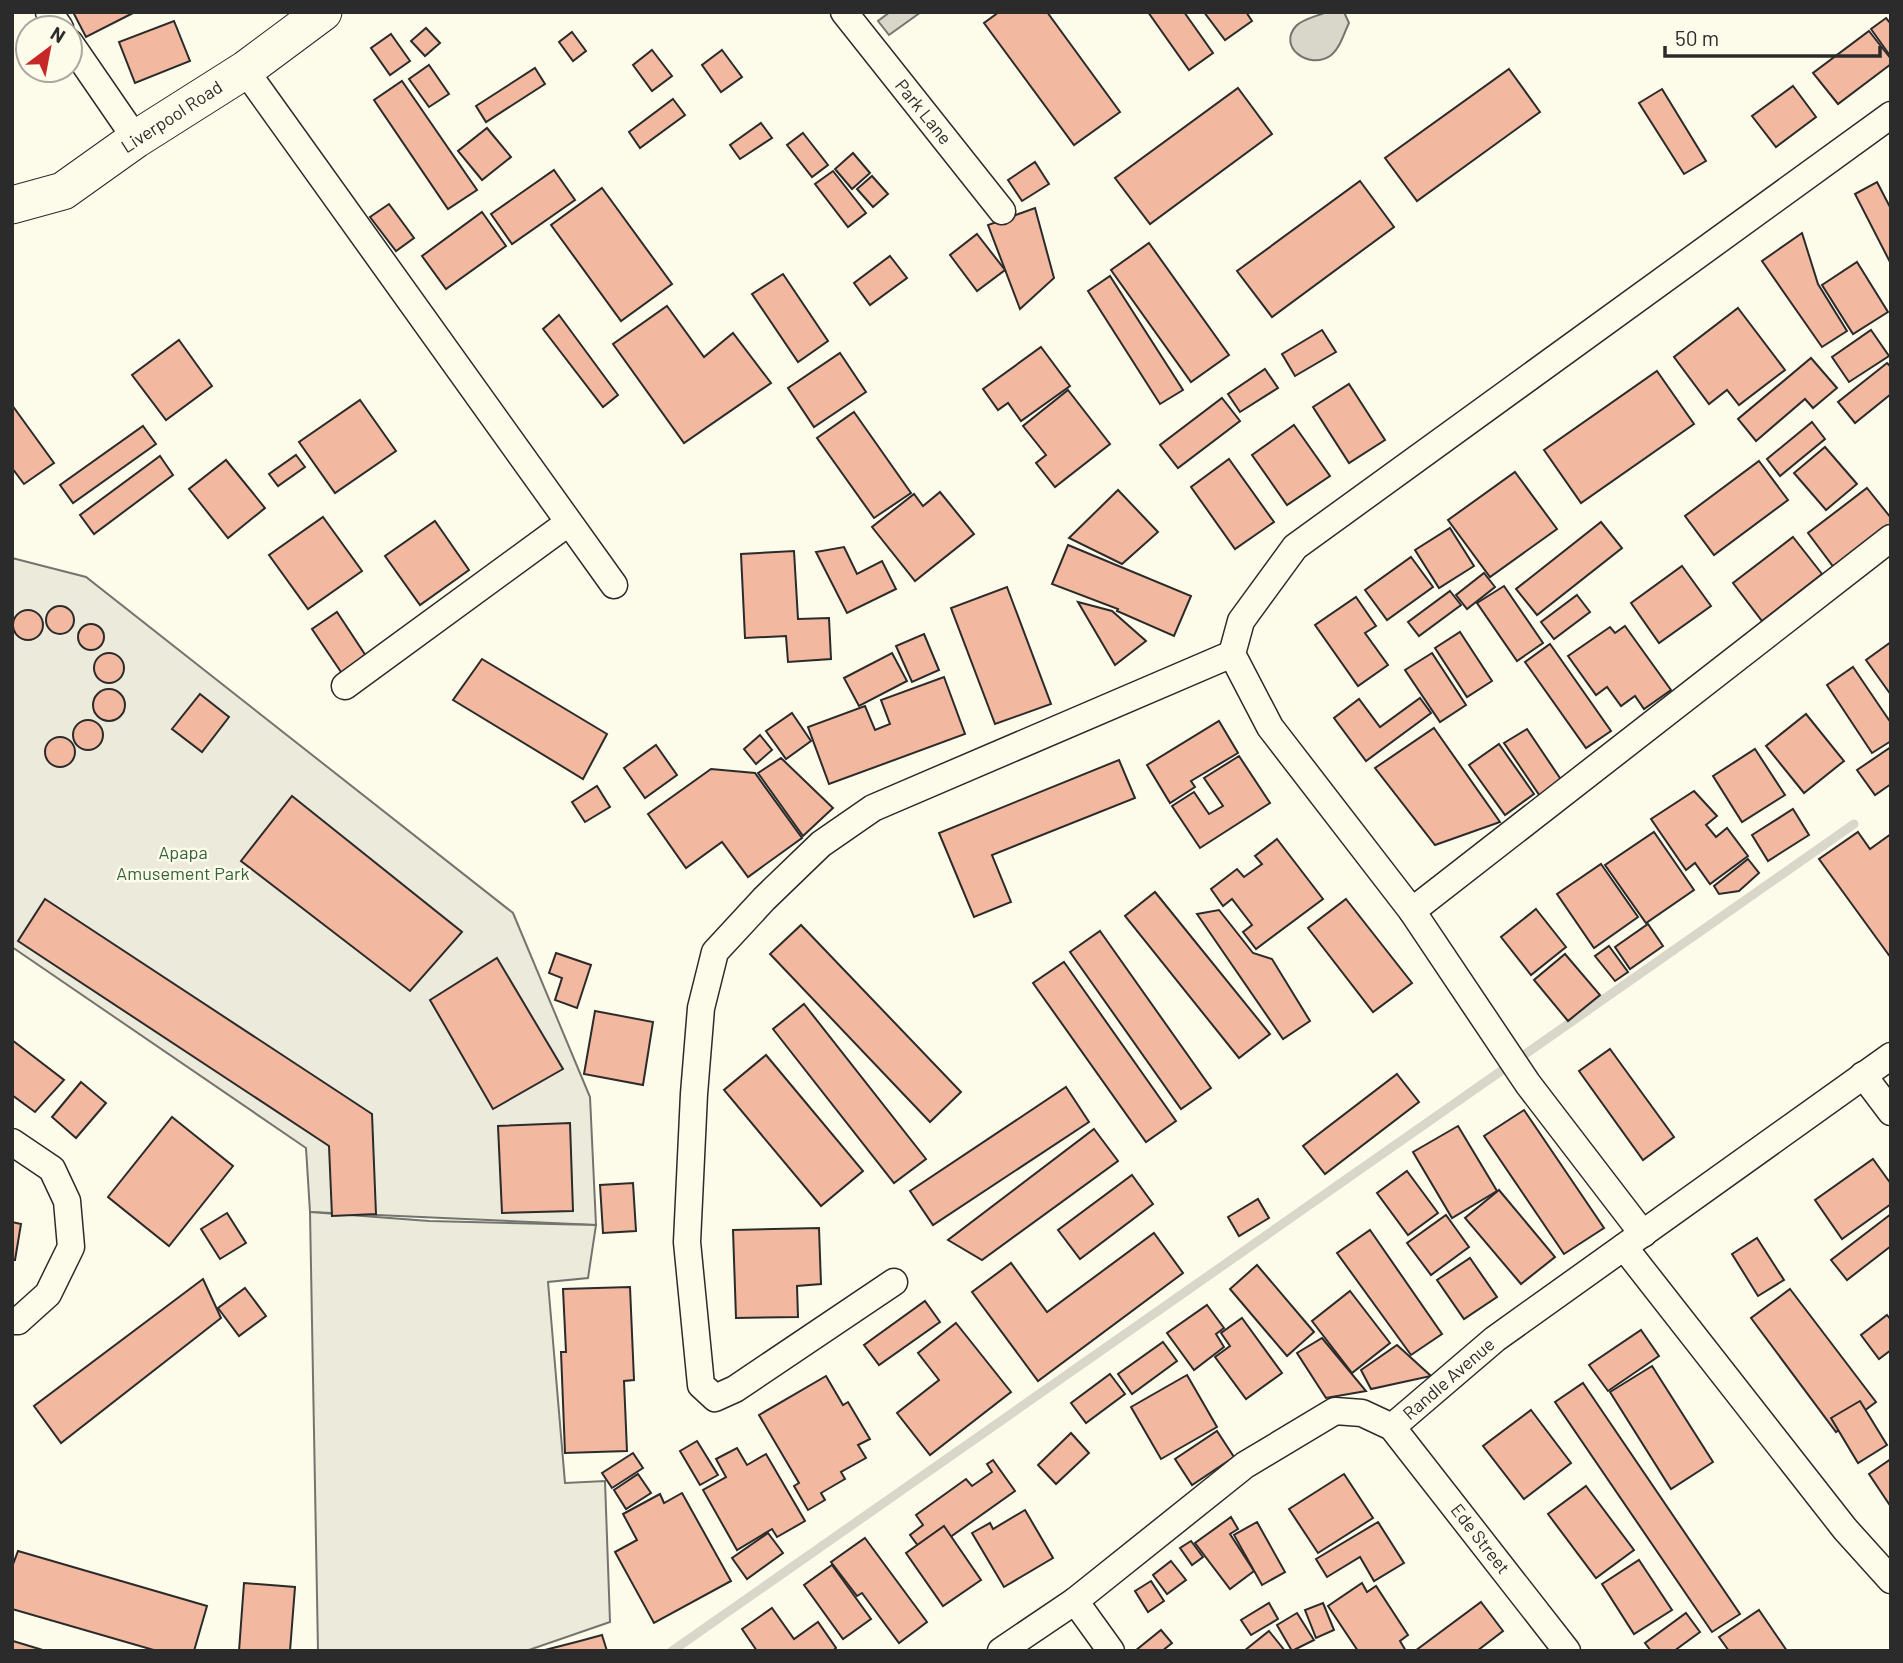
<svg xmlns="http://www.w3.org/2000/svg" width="1903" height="1663" font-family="Barlow,sans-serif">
	<rect width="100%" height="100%" fill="#fdfbea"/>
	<polygon fill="#ecebdb" stroke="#74746e" stroke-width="2" points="12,558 86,577 513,913 590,1097 596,1225 310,1212 306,1148 12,947"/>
	<polygon fill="#eceadb" stroke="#74746e" stroke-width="2" points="310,1212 429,1221 596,1225 588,1278 548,1282 565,1483 605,1481 610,1622 526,1651 318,1651"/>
	<g fill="#d8d7c9" stroke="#74746e" stroke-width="2">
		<polygon points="890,12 921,12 889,35 878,21"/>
		<path d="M1326,12h18l5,11c-5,10 -9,26 -19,33 -21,14 -53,-9 -34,-30 6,-7 22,-10 30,-14z"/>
	</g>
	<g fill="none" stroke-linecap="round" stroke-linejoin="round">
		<polyline stroke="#d8d7c9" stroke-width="9" points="672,1651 1854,824"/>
	</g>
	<g fill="#f2b8a0" stroke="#2b2b2b" stroke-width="2">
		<polygon points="73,12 135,12 86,37"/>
		<polygon points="999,12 1047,12 1120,112 1074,145 984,23"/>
		<polygon points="1148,12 1184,12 1213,53 1189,70"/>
		<polygon points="1204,12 1246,12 1252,21 1225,40"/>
		<polygon points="1886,18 1891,24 1891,57 1871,29"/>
		<polygon points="174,21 190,61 135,83 119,42"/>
		<polygon points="426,28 440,43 425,56 411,41"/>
		<polygon points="1869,31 1891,59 1891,64 1838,104 1813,73"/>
		<polygon points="572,32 586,51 573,61 559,42"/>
		<polygon points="391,34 410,61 390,75 371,48"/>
		<polygon points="652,50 672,76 652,91 633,65"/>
		<polygon points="722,50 742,77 721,92 702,65"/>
		<polygon points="429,65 449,94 429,107 409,79"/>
		<polygon points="535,68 545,84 486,122 476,106"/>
		<polygon points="1509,69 1540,112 1417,201 1385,158"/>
		<polygon points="402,81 477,190 448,209 374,100"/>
		<polygon points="1793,86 1816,117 1776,147 1752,116"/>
		<polygon points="1238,88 1272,134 1150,224 1115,178"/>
		<polygon points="1662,89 1706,161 1684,174 1639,103"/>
		<polygon points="673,99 685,115 640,148 629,132"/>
		<polygon points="761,123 772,138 740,159 730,145"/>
		<polygon points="487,128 511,157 482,180 458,151"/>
		<polygon points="803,133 828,165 812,177 787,145"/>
		<polygon points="853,153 870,173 852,189 835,169"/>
		<polygon points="1035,162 1049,184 1022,201 1008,180"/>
		<polygon points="554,170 575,200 512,244 491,214"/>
		<polygon points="833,171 866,213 848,227 815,184"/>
		<polygon points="872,176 888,194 873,207 857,189"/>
		<polygon points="1360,181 1394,227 1272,317 1237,271"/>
		<polygon points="1877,182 1891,209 1891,264 1855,194"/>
		<polygon points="602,188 672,284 621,321 551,225"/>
		<polygon points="389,204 414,238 396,251 370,217"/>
		<polygon points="1035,208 1054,278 1020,309 988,225"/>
		<polygon points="482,212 506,246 446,289 422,256"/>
		<polygon points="1802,233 1818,284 1847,331 1822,347 1762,261"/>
		<polygon points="977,234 1005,270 977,291 950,255"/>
		<polygon points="1149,243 1229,355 1191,382 1111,270"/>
		<polygon points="890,256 907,278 870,305 854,283"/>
		<polygon points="1857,262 1888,312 1853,334 1822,285"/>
		<polygon points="783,274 828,341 798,362 752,294"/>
		<polygon points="1110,276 1183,390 1160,404 1088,291"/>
		<polygon points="667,306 704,357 733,333 771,383 684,443 613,344"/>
		<polygon points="1738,308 1785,370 1739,405 1727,390 1709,404 1674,357"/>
		<polygon points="559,315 618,395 603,407 543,329"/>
		<polygon points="1322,330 1336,352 1295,376 1282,354"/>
		<polygon points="1871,330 1889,356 1849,382 1832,357"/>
		<polygon points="179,340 212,386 166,420 132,375"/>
		<polygon points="1041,347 1070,386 1021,421 1008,403 998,410 983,389"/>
		<polygon points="840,353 866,392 814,427 788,388"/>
		<polygon points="1811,358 1837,388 1813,408 1805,399 1756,441 1738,419"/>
		<polygon points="1887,363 1891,367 1891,394 1855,423 1838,402"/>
		<polygon points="1265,369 1278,388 1240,412 1228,394"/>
		<polygon points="1657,371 1694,424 1581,503 1544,450"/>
		<polygon points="1349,384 1385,440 1349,463 1313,407"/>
		<polygon points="1068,390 1110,444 1055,487 1036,463 1046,455 1023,426"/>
		<polygon points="1222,398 1240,421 1178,468 1160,445"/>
		<polygon points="360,400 396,451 335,493 299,442"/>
		<polygon points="12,405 54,463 24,484 12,468"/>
		<polygon points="854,412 911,493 874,518 817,438"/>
		<polygon points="1812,422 1825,439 1780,476 1767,459"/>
		<polygon points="1294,425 1330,476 1287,505 1252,455"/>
		<polygon points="143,426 156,444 73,503 60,485"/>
		<polygon points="1825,447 1857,484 1826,510 1794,473"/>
		<polygon points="296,455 305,467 278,486 269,474"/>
		<polygon points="160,456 173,475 94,534 80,515"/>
		<polygon points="1229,459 1274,522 1235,549 1191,487"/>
		<polygon points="226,460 265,508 228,538 189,489"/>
		<polygon points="1759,461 1788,500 1714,555 1685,516"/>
		<polygon points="1515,472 1557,529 1490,577 1448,520"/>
		<polygon points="1867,488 1891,518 1891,526 1835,569 1808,533"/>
		<polygon points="1118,490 1158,532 1122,564 1069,538"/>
		<polygon points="940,492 974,534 915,581 872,527 914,494 923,506"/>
		<polygon points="323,517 362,571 308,609 269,555"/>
		<polygon points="435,521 469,570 420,605 385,556"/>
		<polygon points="1601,522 1622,548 1537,615 1516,589"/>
		<polygon points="1450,528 1474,566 1439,588 1415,550"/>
		<polygon points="1793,537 1822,574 1762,621 1733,583"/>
		<polygon points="1068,545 1191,596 1174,636 1117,611 1118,609 1052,584"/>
		<polygon points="844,547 857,574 882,561 896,589 847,613 816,552"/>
		<polygon points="794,551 798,619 829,618 831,659 788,662 786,636 745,638 741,554"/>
		<polygon points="1411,557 1433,587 1387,620 1365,590"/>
		<polygon points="1682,566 1711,606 1659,643 1631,603"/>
		<polygon points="1484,573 1495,587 1467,609 1456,595"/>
		<polygon points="1504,586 1543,643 1517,661 1477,603"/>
		<polygon points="1007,587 1051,704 995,724 951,608"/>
		<polygon points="1450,591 1461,605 1419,636 1408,622"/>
		<polygon points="1577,595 1590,612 1554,639 1541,622"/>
		<polygon points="1356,597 1376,626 1365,633 1388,665 1358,686 1315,625"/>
		<polygon points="1078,602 1112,611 1146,641 1115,665"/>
		<circle cx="60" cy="620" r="14"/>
		<circle cx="28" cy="625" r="15"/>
		<polygon points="337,612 368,659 343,675 312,629"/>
		<circle cx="91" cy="637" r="13"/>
		<polygon points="1625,626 1671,690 1644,709 1635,696 1621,706 1607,687 1596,695 1568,656 1610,627 1615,633"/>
		<polygon points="1460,632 1492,681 1467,697 1435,648"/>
		<polygon points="924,634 939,670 912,682 896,646"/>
		<polygon points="1891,642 1891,695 1866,660"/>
		<polygon points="1550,644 1611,731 1586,748 1525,662"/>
		<polygon points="892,653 907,681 859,706 844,678"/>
		<polygon points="1432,653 1466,705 1440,722 1405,670"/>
		<circle cx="109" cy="668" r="15"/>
		<polygon points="482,659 607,734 583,779 453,700"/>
		<polygon points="1853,667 1891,723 1891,741 1872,753 1827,685"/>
		<polygon points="944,677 965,734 829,784 808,727 865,706 875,730 890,724 881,700"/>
		<circle cx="109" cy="705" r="16"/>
		<polygon points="200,694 229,717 202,752 172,729"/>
		<polygon points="1420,698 1431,713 1366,761 1334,718 1359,699 1380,727"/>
		<polygon points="792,713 811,741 786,759 766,731"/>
		<polygon points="1806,714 1844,761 1804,793 1766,746"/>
		<circle cx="88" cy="735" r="15"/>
		<polygon points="1219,721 1238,753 1191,781 1195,787 1170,803 1147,765"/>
		<polygon points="1434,728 1500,822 1435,845 1375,768"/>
		<polygon points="1527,729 1566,787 1544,802 1504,743"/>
		<polygon points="760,735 772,750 756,764 744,749"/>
		<circle cx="60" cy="752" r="15"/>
		<polygon points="1499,744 1534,794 1505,815 1469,765"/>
		<polygon points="656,745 677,775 645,798 624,768"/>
		<polygon points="1891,747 1891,784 1875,795 1857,770"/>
		<polygon points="1755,749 1785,795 1742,822 1713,776"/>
		<polygon points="1239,756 1270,803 1200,848 1172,806 1194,792 1209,814 1223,806 1204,778"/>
		<polygon points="781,758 833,808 803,836 758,773"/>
		<polygon points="1119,760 1135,798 992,855 1011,902 974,917 939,833"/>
		<polygon points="711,769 755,773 802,838 748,877 722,842 686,868 648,814"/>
		<polygon points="597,786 610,807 585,822 572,802"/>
		<polygon points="1694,791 1717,816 1706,825 1716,837 1727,828 1748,856 1710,884 1695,863 1686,870 1651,819"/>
		<polygon points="292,796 462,932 410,991 241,861"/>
		<polygon points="1793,809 1809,835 1768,861 1752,835"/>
		<polygon points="1654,832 1694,890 1646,923 1605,865"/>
		<polygon points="1858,832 1870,849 1891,834 1891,958 1819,859"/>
		<polygon points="1277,839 1323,899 1256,949 1243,932 1252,925 1232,899 1223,906 1211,889 1237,869 1244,877 1262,864 1255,856"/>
		<polygon points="1748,859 1759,873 1739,891 1719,894 1714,886"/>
		<polygon points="1601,864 1638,917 1594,948 1557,894"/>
		<polygon points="1155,892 1270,1034 1239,1058 1125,916"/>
		<polygon points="45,899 372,1114 376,1214 332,1216 329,1146 18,941"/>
		<polygon points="1346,899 1412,983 1373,1012 1308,928"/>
		<polygon points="1536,909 1566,947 1531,975 1501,937"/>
		<polygon points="1219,910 1253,953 1272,959 1310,1021 1283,1039 1197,914"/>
		<polygon points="1648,924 1663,946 1630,969 1615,947"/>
		<polygon points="801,925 961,1092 930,1122 770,954"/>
		<polygon points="1100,931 1211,1088 1181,1109 1070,952"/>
		<polygon points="1609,946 1628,972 1615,981 1595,956"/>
		<polygon points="556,953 591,965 577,1008 555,1000 562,978 549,973"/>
		<polygon points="1565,954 1600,995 1568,1021 1534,980"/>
		<polygon points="497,958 563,1069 493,1109 430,1000"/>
		<polygon points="1064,962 1176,1121 1146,1142 1033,983"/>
		<polygon points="804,1004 926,1159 894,1183 773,1029"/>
		<polygon points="595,1011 653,1022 643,1085 584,1074"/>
		<polygon points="12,1040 64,1080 35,1112 12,1095"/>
		<polygon points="1610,1049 1674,1137 1643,1160 1579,1071"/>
		<polygon points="766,1055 863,1171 821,1206 724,1090"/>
		<polygon points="1397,1074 1419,1102 1325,1174 1303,1146"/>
		<polygon points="81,1082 106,1103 76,1138 52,1117"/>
		<polygon points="1066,1087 1089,1122 933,1225 910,1191"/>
		<polygon points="1524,1110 1604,1228 1564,1254 1484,1136"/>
		<polygon points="172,1117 233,1166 169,1246 108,1197"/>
		<polygon points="570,1123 573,1211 502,1213 498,1126"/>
		<polygon points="1458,1126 1497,1191 1452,1218 1413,1152"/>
		<polygon points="1094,1129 1118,1161 982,1260 948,1240"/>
		<polygon points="1873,1159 1891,1184 1891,1204 1842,1239 1815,1200"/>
		<polygon points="1407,1171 1438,1213 1408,1235 1377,1193"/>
		<polygon points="1132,1175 1153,1204 1080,1259 1058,1230"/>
		<polygon points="633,1183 636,1231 603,1233 600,1185"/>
		<polygon points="1499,1190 1555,1257 1521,1284 1465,1218"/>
		<polygon points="1258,1199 1269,1218 1239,1236 1228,1217"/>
		<polygon points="227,1213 246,1243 220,1259 201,1229"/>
		<polygon points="1891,1214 1891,1246 1847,1280 1831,1260"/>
		<polygon points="1446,1215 1469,1247 1431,1275 1407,1243"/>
		<polygon points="12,1222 21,1224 15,1260 12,1260"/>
		<polygon points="819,1228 821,1284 797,1286 798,1317 736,1318 733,1230"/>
		<polygon points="1370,1230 1442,1334 1411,1355 1337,1253"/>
		<polygon points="1154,1233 1183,1273 1038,1381 972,1292 1011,1263 1047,1312"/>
		<polygon points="1757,1238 1784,1280 1758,1296 1732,1254"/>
		<polygon points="1470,1258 1497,1297 1464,1319 1437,1280"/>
		<polygon points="1257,1265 1314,1332 1287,1356 1230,1289"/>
		<polygon points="203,1279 221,1318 61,1443 34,1406"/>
		<polygon points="630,1287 634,1380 624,1381 627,1451 565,1453 561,1352 566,1352 563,1289"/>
		<polygon points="245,1288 266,1316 239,1336 218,1308"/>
		<polygon points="1790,1289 1876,1402 1836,1432 1751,1318"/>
		<polygon points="1350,1291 1390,1343 1352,1373 1312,1321"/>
		<polygon points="925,1301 940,1322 879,1365 864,1345"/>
		<polygon points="1207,1305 1224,1328 1216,1334 1224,1347 1194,1370 1167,1333"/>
		<polygon points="1887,1315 1891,1320 1891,1350 1879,1359 1861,1335"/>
		<polygon points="1242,1318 1282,1373 1246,1399 1215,1357 1230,1346 1221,1333"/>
		<polygon points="956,1323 1011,1392 930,1455 897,1413 939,1380 918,1353"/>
		<polygon points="1641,1330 1659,1356 1608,1391 1589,1365"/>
		<polygon points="1322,1338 1366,1391 1326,1398 1297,1353"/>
		<polygon points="1163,1342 1177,1361 1132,1394 1118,1374"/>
		<polygon points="1397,1345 1431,1376 1371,1389 1361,1370"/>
		<polygon points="1652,1366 1713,1462 1671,1489 1610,1392"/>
		<polygon points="1110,1374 1125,1394 1086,1423 1071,1403"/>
		<polygon points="1187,1375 1217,1427 1161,1459 1131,1407"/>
		<polygon points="826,1376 843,1405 848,1402 870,1439 858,1445 866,1458 841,1472 845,1479 821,1493 825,1500 808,1510 794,1486 799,1483 759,1415"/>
		<polygon points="1583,1383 1740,1614 1712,1632 1555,1402"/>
		<polygon points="1860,1401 1887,1445 1858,1463 1831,1418"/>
		<polygon points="1531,1410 1571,1463 1524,1499 1483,1446"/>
		<polygon points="1217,1431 1234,1457 1192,1485 1175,1459"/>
		<polygon points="1071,1433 1089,1453 1056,1484 1038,1465"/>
		<polygon points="697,1441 718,1475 700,1485 680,1451"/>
		<polygon points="737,1448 747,1465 766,1454 805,1521 777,1537 772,1529 737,1550 703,1490 726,1477 716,1459"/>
		<polygon points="633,1453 643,1468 612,1488 602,1473"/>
		<polygon points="1891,1459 1891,1507 1869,1474"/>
		<polygon points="993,1460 1015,1491 925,1555 910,1535 923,1525 916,1515 966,1479 972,1486 992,1472 987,1464"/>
		<polygon points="638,1474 651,1493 626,1509 614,1490"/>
		<polygon points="1344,1474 1373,1518 1318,1553 1289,1509"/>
		<polygon points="1586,1486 1634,1550 1596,1578 1548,1514"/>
		<polygon points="682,1493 731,1581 654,1623 615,1552 637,1540 623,1514 660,1494 664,1503"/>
		<polygon points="1025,1510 1053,1558 1004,1587 972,1533 990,1523 993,1529"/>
		<polygon points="1231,1517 1238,1529 1230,1534 1254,1571 1230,1589 1195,1543"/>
		<polygon points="1257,1522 1285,1572 1262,1585 1234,1535"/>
		<polygon points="1378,1522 1404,1563 1374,1581 1360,1557 1327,1577 1316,1559"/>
		<polygon points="944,1526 981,1580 943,1606 906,1553"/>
		<polygon points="768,1533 783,1553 747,1579 732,1558"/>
		<polygon points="865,1538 927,1622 899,1643 862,1593 857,1596 831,1562"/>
		<polygon points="1191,1541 1203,1557 1192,1565 1180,1548"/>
		<polygon points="18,1551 207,1606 194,1651 157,1651 12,1609 12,1567"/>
		<polygon points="1639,1560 1672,1610 1634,1634 1602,1584"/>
		<polygon points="1171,1561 1186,1580 1167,1594 1153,1575"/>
		<polygon points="832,1565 871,1619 843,1639 804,1585"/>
		<polygon points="1151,1581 1164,1601 1148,1612 1135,1591"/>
		<polygon points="244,1583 295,1587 290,1651 239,1651"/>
		<polygon points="1362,1583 1367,1592 1376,1586 1408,1635 1400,1641 1406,1651 1358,1651 1328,1606"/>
		<polygon points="1481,1602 1503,1631 1477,1651 1415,1651"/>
		<polygon points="1269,1603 1278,1619 1251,1635 1241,1620"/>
		<polygon points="1323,1603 1334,1630 1316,1638 1305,1610"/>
		<polygon points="772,1608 794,1639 818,1622 836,1648 833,1651 757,1651 742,1629"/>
		<polygon points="1759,1610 1787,1651 1729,1651 1719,1637"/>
		<polygon points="1297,1613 1314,1640 1292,1651 1277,1625"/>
		<polygon points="1686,1613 1700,1632 1674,1651 1651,1651 1645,1643"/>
		<polygon points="1161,1630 1172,1643 1162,1651 1135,1651"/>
		<polygon points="1269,1631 1285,1651 1244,1651"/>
		<polygon points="602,1635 607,1651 541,1651 580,1641"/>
		<polygon points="13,1641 46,1651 12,1651"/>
	</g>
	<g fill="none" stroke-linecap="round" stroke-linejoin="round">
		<defs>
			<g id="minor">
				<polyline points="49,12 60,28"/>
				<polyline points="844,12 1002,211"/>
				<polyline points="70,43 136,139"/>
				<polyline points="245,70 614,585"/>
				<polyline points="345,686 568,523"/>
				<polyline points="1412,911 1891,538"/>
				<polyline points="1863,1075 1891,1112"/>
				<polyline points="12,1142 52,1169 67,1201 71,1247 48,1294 18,1321 12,1321"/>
				<polyline points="1643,1234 1528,1084 1412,911 1270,727 1232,654 1241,621 1295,547 1891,115"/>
				<polyline points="1624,1247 1845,1529 1891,1580"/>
				<polyline points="894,1282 735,1389 715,1398 701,1385 687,1242 694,1094 701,1008 715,952 764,899 821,844 873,808 1232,654"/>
				<polyline points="1392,1427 1495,1339 1891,1056"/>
				<polyline points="1075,1601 1111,1651"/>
				<polyline points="1001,1651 1075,1601 1245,1465 1335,1411 1362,1413 1392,1427 1567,1651"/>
			</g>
			<polyline id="secondary" points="12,205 63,191 136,139 245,70 323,12"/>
		</defs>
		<use href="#minor" stroke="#2b2b2b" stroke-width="29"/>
		<use href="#secondary" stroke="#2b2b2b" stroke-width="39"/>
		<use href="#minor" stroke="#fdfbea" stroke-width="26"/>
		<use href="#secondary" stroke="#fdfbea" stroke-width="37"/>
	</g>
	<g text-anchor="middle" stroke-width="5" stroke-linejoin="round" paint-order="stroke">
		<g font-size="18" fill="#2b2b2b" stroke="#fdfbea">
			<text transform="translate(923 112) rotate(51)" y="6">Park Lane</text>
			<text transform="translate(172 117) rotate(-33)" y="6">Liverpool Road</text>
			<text transform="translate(1449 1379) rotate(-41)" y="6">Randle Avenue</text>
			<text transform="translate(1480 1539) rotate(52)" y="6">Ede Street</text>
		</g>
		<g font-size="18" fill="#34623c" stroke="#fdfbea">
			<text x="183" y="859">Apapa<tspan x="183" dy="21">Amusement Park</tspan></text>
		</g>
	</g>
	<rect width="1903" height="1663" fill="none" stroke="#2b2b2b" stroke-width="28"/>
	<g transform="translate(49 49) rotate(32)"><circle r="33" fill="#fdfbea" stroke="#a9a89e" stroke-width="2"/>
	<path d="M0-5L12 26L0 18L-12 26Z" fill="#c62828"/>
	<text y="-10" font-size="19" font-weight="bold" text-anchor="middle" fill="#2b2b2b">N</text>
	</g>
	<path d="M1665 46v10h215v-10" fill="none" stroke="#2b2b2b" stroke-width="3.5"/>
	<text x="1675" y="46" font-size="21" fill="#2b2b2b" stroke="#fdfbea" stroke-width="5" paint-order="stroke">50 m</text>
</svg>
